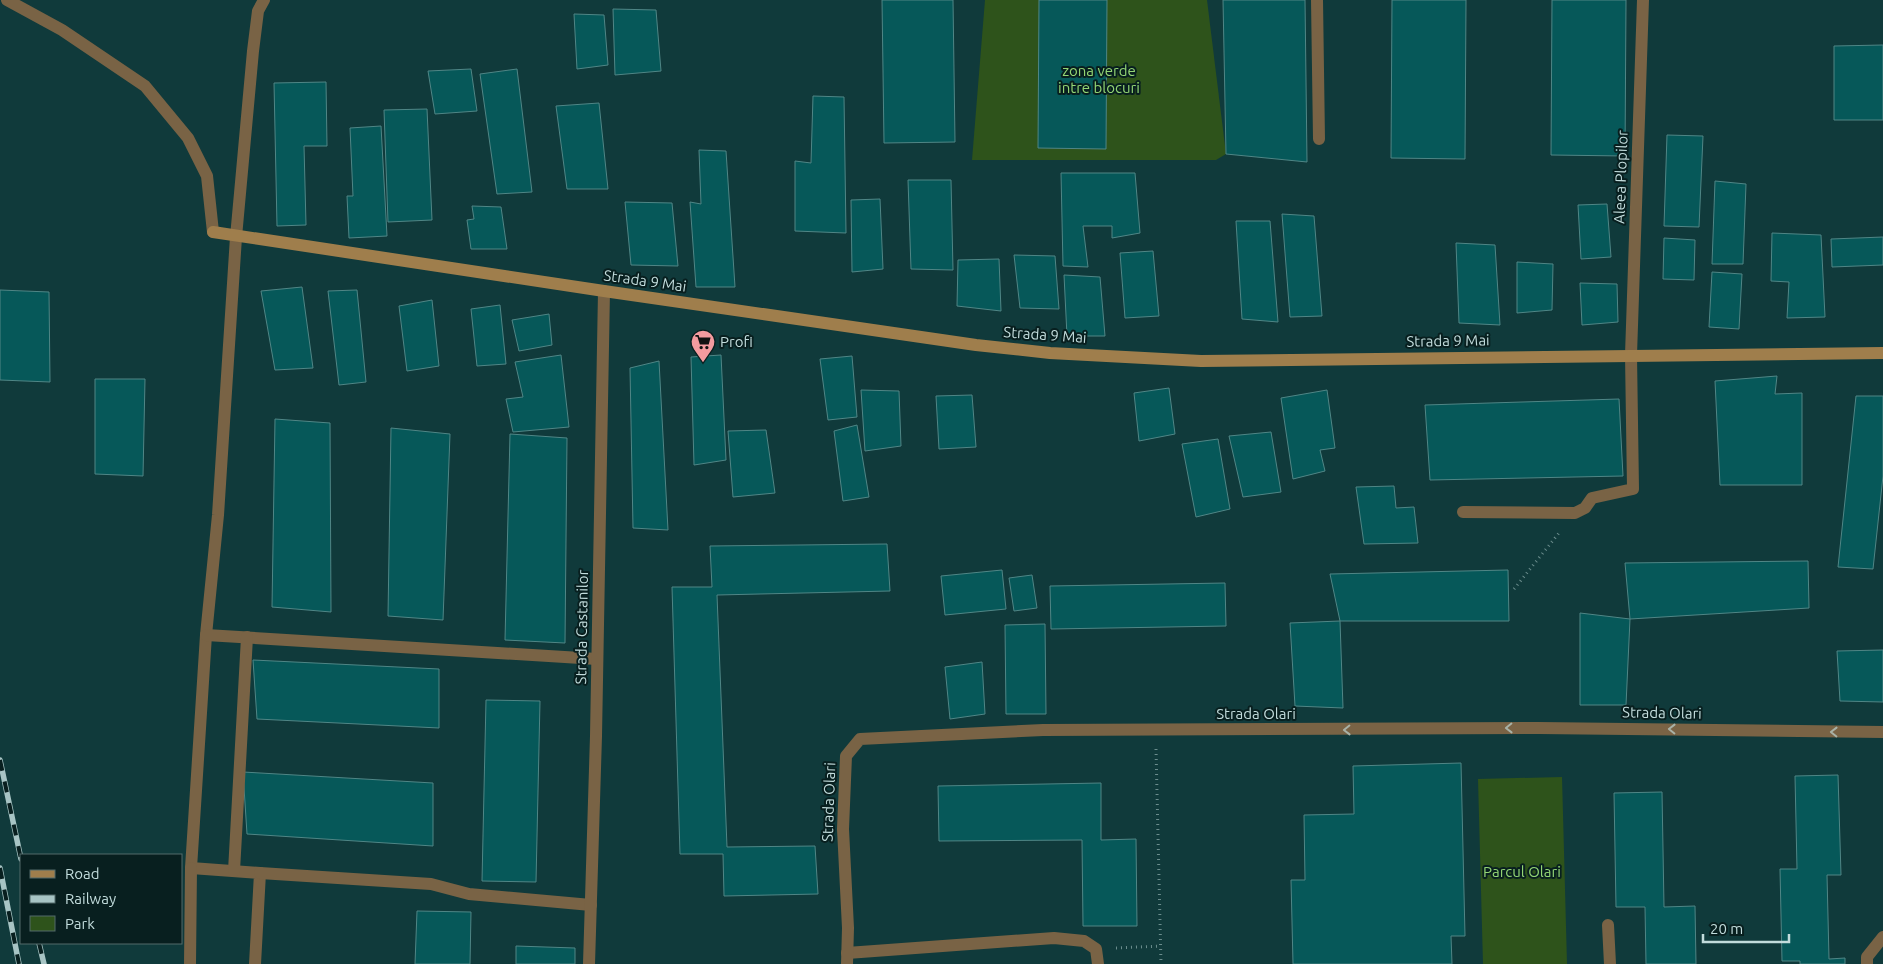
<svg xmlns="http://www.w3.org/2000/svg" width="1883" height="964" font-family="Ubuntu,sans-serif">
	<rect width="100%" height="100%" fill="#103a3b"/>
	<g fill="#2e531b">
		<polygon points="985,0 1207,0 1226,154 1216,160 972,160"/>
		<polygon points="1562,777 1567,964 1483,964 1478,779"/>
	</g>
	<g fill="#065859" stroke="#508686">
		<polygon points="882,0 953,0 955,142 884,143"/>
		<polygon points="1039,0 1107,0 1106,149 1038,148"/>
		<polygon points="1223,0 1305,0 1307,162 1226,154"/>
		<polygon points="1392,0 1466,0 1465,159 1391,158"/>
		<polygon points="1552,0 1626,0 1625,156 1551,155"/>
		<polygon points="613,9 656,10 661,71 615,75"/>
		<polygon points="574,14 604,15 608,65 577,69"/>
		<polygon points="1883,45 1883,120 1834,120 1834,46"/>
		<polygon points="471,69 477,111 435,114 428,71"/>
		<polygon points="517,69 532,192 497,194 480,74"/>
		<polygon points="326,82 327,146 304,146 306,225 277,226 274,83"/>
		<polygon points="813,96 844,97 846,233 795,231 795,161 811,163"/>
		<polygon points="599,103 608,189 567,189 556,106"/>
		<polygon points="427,109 432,220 388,222 384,110"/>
		<polygon points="381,126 387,236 349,238 347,196 353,196 350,128"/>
		<polygon points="1667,135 1703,136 1699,227 1664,226"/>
		<polygon points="699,150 726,151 735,287 696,287 690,202 701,204"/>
		<polygon points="1061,173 1135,173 1140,233 1112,238 1112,226 1083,226 1088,267 1063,266"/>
		<polygon points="908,180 951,180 953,270 911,269"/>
		<polygon points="1715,181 1746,184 1743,264 1712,264"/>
		<polygon points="880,199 883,269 852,272 851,200"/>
		<polygon points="625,202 672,203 678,266 631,265"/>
		<polygon points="1607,204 1611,257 1581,259 1578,205"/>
		<polygon points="472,206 501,207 507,249 471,249 467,220 474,219"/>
		<polygon points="1282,214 1314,216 1322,316 1290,317"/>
		<polygon points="1236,221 1270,221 1278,322 1242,319"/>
		<polygon points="1772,233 1821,235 1825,317 1787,318 1789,282 1771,281"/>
		<polygon points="1883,237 1883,265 1832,267 1831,239"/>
		<polygon points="1664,238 1695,240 1694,280 1663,279"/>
		<polygon points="1456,243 1495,245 1500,325 1459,323"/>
		<polygon points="1153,251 1159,316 1125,318 1120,253"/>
		<polygon points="1014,255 1055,256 1059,309 1020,308"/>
		<polygon points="999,259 1001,311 957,306 958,260"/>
		<polygon points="1517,262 1553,264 1552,310 1517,313"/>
		<polygon points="1712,272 1742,274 1739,329 1709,327"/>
		<polygon points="1064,275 1100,277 1105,336 1067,336"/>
		<polygon points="1580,283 1617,284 1618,322 1582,325"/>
		<polygon points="302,287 313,368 275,370 261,291"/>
		<polygon points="0,290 49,292 50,382 0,380"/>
		<polygon points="357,290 366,382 339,385 328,291"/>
		<polygon points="432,300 439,366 407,371 399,306"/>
		<polygon points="500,305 506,364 477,366 471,309"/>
		<polygon points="549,314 552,345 519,351 512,320"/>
		<polygon points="561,355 569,427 513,432 506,399 523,397 515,362"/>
		<polygon points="721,355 726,460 694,465 691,357"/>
		<polygon points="852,356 857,417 828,420 820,359"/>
		<polygon points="659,361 668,530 633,528 630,368"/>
		<polygon points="1777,376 1775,394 1802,393 1802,485 1720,485 1715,381"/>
		<polygon points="95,379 145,379 143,476 95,474"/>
		<polygon points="1169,388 1175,434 1139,441 1134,393"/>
		<polygon points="861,390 899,391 901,446 865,451"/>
		<polygon points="1327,390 1335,448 1320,450 1325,471 1293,479 1281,398"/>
		<polygon points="972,395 976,447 939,449 936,396"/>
		<polygon points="1856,396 1883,396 1883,476 1873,569 1838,567"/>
		<polygon points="1619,399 1623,476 1430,480 1425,405"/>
		<polygon points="275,419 330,423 331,612 272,607"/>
		<polygon points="857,425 869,497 843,501 834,431"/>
		<polygon points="391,428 450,434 443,620 388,616"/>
		<polygon points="766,430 775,493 733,497 728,431"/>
		<polygon points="1271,432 1281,492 1243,497 1229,436"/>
		<polygon points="510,434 567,438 565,643 505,640"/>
		<polygon points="1218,439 1230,509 1196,517 1182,444"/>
		<polygon points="1394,486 1396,508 1414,507 1418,543 1364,544 1356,487"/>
		<polygon points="887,544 890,591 717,595 727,847 815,846 818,894 724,896 723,854 680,854 672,587 712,587 710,546"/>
		<polygon points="1808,561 1809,608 1630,619 1625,563"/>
		<polygon points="1002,570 1006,609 945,615 941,576"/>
		<polygon points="1508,570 1509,621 1340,621 1330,574"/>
		<polygon points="1032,575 1037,608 1014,611 1009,578"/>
		<polygon points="1225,583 1226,626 1051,629 1050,586"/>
		<polygon points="1580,613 1630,619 1626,705 1580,705"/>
		<polygon points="1340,621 1343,708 1295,706 1290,623"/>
		<polygon points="1045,624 1046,714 1006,714 1005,625"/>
		<polygon points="1883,650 1883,702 1840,701 1837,651"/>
		<polygon points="253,660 439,669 439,728 257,719"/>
		<polygon points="982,662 985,714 950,719 945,667"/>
		<polygon points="486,700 540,701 536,882 482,881"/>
		<polygon points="1461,763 1465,936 1451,936 1452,964 1293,964 1291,880 1305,880 1304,815 1354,814 1353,766"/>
		<polygon points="243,772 433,783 433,846 247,834"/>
		<polygon points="1838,775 1841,875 1827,875 1829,959 1845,958 1845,964 1800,964 1800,961 1782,961 1780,869 1797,869 1795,776"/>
		<polygon points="1101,783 1101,840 1136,839 1137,926 1083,926 1082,840 939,841 938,786"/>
		<polygon points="1662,792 1664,907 1695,906 1696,964 1646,964 1645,907 1616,907 1614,793"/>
		<polygon points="417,911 471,912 470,964 415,964"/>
		<polygon points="516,946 575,948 575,964 516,964"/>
	</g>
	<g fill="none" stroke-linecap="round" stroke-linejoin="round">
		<g stroke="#6b8d8d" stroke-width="3" stroke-dasharray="1 4" stroke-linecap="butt">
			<polyline points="1514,589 1559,533"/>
			<polyline points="1156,749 1161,964"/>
			<polyline points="1116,948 1161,946"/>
		</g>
		<g stroke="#796345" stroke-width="12">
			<polyline points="7,0 62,30 145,86 188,138 207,176 213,232"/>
			<polyline points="236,237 218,515 206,635 191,868 260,873 255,964"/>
			<polyline points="206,635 597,659"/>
			<polyline points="234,871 247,637"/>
			<polyline points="260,873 431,884 469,894 591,905"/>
			<polyline points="1608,925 1610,964"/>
			<polyline points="847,953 1054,938 1084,941 1096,949 1098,964"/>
			<polyline points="190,964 191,868"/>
		</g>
		<g stroke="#796345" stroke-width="12">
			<polyline points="1317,0 1319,139"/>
			<polyline points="236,237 253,51 258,11 264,0"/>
			<polyline points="1463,512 1575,513 1585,508 1592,498 1633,489 1631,355 1643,0"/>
			<polyline points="589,964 596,736 604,291"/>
			<polyline points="847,964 848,928 843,829 846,756 860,739 1043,730 1539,728 1883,732"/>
			<polyline points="1867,964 1867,957 1883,937"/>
		</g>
		<polyline stroke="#9f7e4c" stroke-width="12" points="213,232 604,291 976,345 1050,353 1201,361 1883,353"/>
		<defs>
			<g id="rail">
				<polyline points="0,760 21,859"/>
				<polyline points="0,868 19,964"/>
				<polyline points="39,943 44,964"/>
			</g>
		</defs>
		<use href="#rail" stroke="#a7c4c4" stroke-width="5.5"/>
		<use href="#rail" stroke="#081f1f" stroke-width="4" stroke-dasharray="11" stroke-linecap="butt"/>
	</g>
	<defs><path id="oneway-chevron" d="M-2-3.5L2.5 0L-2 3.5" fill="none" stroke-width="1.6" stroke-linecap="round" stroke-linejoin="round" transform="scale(1.25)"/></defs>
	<g stroke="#a8b2a7">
		<use href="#oneway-chevron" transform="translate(1509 728) rotate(179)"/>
		<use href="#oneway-chevron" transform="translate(1672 729) rotate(-179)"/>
		<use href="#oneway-chevron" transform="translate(1347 730) rotate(179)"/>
		<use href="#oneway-chevron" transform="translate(1834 732) rotate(-179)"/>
	</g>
	<defs>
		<symbol id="supermarket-pin" viewBox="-11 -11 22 30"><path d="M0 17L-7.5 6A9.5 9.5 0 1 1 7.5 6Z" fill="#f49b9f" stroke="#081f1f"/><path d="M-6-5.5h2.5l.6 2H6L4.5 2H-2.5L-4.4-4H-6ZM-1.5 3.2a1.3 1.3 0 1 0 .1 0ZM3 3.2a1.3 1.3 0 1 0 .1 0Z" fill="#111"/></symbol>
	</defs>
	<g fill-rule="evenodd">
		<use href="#supermarket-pin" x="689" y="328" width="28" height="38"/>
	</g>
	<g text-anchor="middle" stroke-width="4" stroke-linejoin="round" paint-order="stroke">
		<g font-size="15" fill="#94d675" stroke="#081f1f">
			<text x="1099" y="76">zona verde<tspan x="1099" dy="17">intre blocuri</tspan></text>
			<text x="1522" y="877">Parcul Olari</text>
		</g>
		<g font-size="15" fill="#c2dcdc" stroke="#081f1f">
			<text transform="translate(1621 177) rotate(-88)" y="5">Aleea Plopilor</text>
			<text transform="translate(645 281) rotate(8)" y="5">Strada 9 Mai</text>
			<text transform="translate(1045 335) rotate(4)" y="5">Strada 9 Mai</text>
			<text transform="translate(1448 341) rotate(-1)" y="5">Strada 9 Mai</text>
			<text transform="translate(582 627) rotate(-89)" y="5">Strada Castanilor</text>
			<text transform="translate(1662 713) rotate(1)" y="5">Strada Olari</text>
			<text x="1256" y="719">Strada Olari</text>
			<text transform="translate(829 802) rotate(-88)" y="5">Strada Olari</text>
		</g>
		<g font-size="15" fill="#c2dcdc" stroke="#081f1f" text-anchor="start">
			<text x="720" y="347">Profi</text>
		</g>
	</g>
	<rect x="20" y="854" width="162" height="90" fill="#081f1f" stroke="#526b6b"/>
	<rect x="30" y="870" width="25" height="8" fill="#9f7e4c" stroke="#526b6b"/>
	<text x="65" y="879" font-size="15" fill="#c2dcdc">Road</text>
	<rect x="30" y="895" width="25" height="8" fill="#a7c4c4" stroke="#526b6b"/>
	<text x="65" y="904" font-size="15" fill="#c2dcdc">Railway</text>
	<rect x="30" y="916" width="25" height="15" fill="#2e531b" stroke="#526b6b"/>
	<text x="65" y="929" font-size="15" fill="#c2dcdc">Park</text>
	<path d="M1703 934v8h86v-8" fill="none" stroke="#c2dcdc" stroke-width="2.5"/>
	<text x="1710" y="934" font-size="15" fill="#c2dcdc" stroke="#081f1f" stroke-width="4" paint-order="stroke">20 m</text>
</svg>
